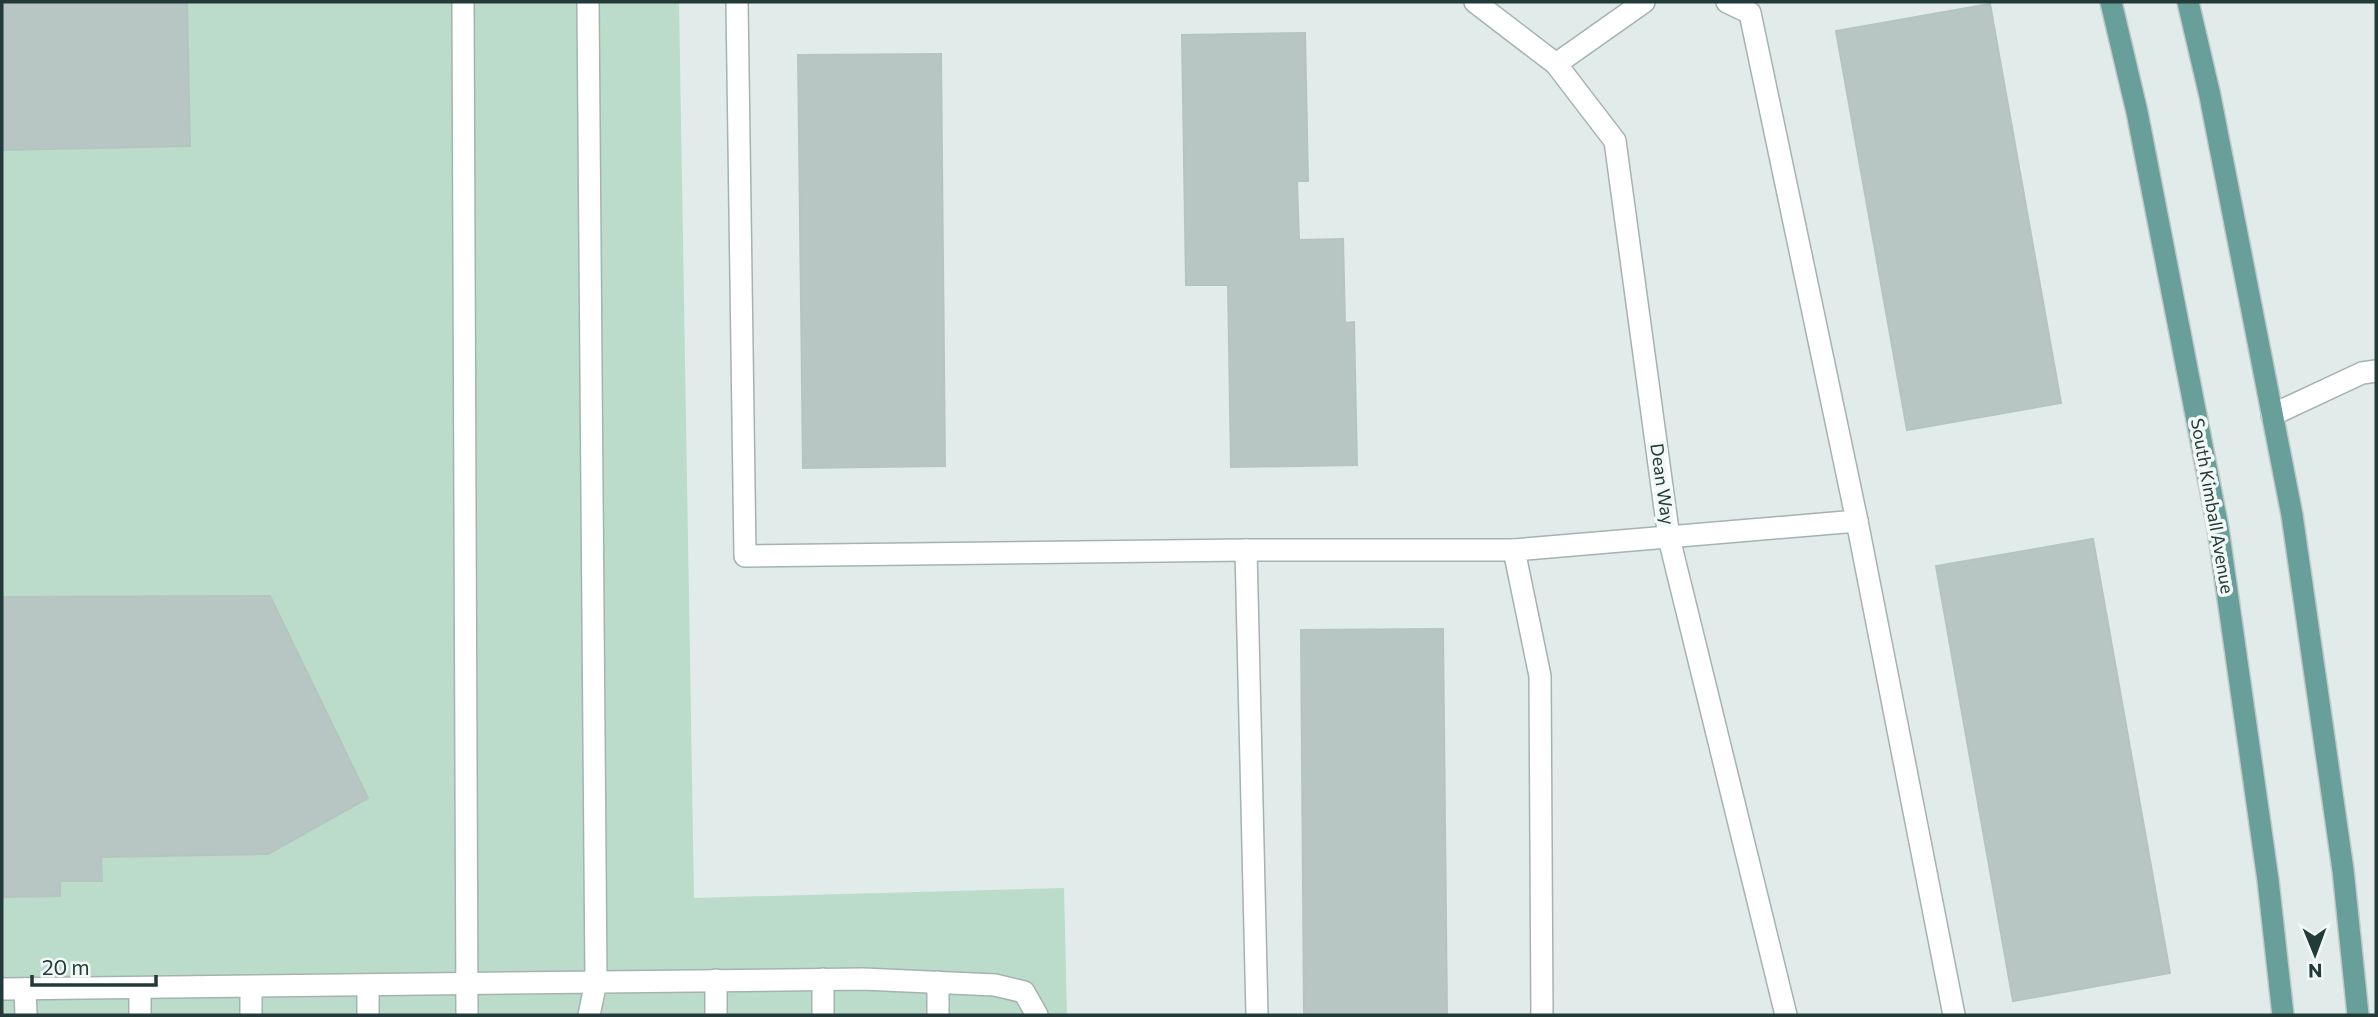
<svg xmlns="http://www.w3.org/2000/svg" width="2378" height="1017" font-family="Commissioner,sans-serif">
	<rect width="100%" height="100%" fill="#e1ebe9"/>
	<polygon fill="#bbdcca" points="2,2 679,2 694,898 1064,888 1067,1015 2,1015"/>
	<g fill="#b7c6c2" stroke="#b4c5c1" stroke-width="2">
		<polygon points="2,2 187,2 190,146 2,150"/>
		<polygon points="1990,4 2061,403 1907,430 1836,31"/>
		<polygon points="1305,33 1308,181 1297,181 1299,240 1343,239 1345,323 1354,322 1357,465 1231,467 1228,285 1186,285 1182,35"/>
		<polygon points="941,54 945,466 803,468 798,55"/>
		<polygon points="2093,539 2170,973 2013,1001 1936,566"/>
		<polygon points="270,596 368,798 268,854 101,857 102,881 60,881 60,896 2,897 2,597"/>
		<polygon points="1443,629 1447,1015 1304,1015 1301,630"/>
	</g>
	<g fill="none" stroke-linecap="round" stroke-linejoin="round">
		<defs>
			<g id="minor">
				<polyline points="463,2 467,1015"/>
				<polyline points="588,2 596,982 589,1015"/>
				<polyline points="737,2 745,556 1246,550 1514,550"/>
				<polyline points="1475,2 1556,64 1615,141 1669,538 1786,1015"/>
				<polyline points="1727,2 1750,13 1857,521"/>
				<polyline points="1556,64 1644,2"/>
				<polyline points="2272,415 2362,373 2376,371"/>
				<polyline points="1246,550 1257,1015"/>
				<polyline points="823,979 823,1015"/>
				<polyline points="716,980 716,1015"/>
				<polyline points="938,982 938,1015"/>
				<polyline points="368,985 368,1015"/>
				<polyline points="251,987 251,1015"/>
				<polyline points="140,988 140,1015"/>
				<polyline points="2,989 863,979 995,985 1024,992 1037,1015"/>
				<polyline points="25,989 26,1015"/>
				<polyline points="1542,1015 1540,676 1514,550 1857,521 1954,1015"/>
			</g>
			<g id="major">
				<polyline points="2111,2 2137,112 2218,528 2268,880 2283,1015"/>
				<polyline points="2188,2 2210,96 2292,515 2343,870 2358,1015"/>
			</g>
		</defs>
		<use href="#minor" stroke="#a4b3b1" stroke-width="24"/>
		<use href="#major" stroke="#c1c8c8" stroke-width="24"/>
		<use href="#minor" stroke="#fff" stroke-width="21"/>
		<use href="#major" stroke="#689f9a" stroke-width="21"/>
	</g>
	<g text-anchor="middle" stroke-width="7" stroke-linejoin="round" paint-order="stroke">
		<g font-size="18" fill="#223b39" stroke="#f2f8f6">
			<text transform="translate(1662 484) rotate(82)" y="6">Dean Way</text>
			<text transform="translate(2212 506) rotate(80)" y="6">South Kimball Avenue</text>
		</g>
	</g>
	<rect width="2378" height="1017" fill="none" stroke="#223b39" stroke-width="7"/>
	<g transform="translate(2315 954) rotate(179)" stroke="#f2f8f6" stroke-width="5" paint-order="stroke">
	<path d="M0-5L12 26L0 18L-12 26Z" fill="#223b39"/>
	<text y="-10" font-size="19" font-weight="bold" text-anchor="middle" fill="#223b39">N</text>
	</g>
	<path d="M32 975v10h124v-10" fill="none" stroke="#223b39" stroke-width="3.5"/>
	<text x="42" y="975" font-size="21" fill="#223b39" stroke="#f2f8f6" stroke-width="5" paint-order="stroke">20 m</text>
</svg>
